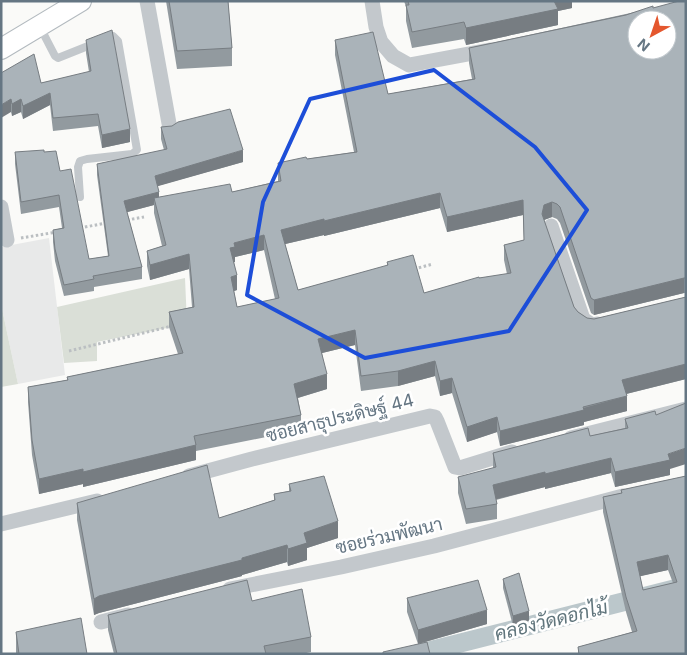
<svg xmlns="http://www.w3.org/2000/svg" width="687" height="655" font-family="Inter,Sarabun,sans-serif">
	<rect width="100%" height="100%" fill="#fafaf8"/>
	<polygon fill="#e8e9e9" points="49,238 65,375 18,384 1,304 1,247"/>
	<g fill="#dadfd7">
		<polygon points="185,278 187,324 97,342 97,361 64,363 57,307"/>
		<polygon points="1,304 18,384 1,387"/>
	</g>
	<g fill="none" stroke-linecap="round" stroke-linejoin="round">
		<polyline stroke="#bbc7cb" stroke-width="19" points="417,654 686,586"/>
		<defs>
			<polyline id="secondary" points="1,49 81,1"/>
		</defs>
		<use href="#secondary" stroke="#b3babf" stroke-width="22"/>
		<g stroke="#bbbfc2" stroke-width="3" stroke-dasharray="2.5 2.5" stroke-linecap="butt">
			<polyline points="127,220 144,217"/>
			<polyline points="80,228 106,223"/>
			<polyline points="21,238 57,232"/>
			<polyline points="414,269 433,264"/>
			<polyline points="69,351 172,326"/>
		</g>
		<polyline stroke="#c3c8cc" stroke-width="8" points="40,27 55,56 58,58 113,36 118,41 137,150 132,154 87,159 80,161 78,167 80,197"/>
		<g stroke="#c3c8cc" stroke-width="15">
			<polyline points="147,1 170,129"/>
			<polyline points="372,1 376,27 381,42 393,56 409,65 490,50"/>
			<polyline points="1,207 7,240"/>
			<polyline points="551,226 583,319 592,325 597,324"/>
			<polyline points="571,438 686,409"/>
			<polyline points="189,476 252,459 430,416 435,417 437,421 455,467 460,468 512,452"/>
			<polyline points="1,524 97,501"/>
			<polyline points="230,589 341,567 434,546 623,496"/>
			<polyline points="101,622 128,615"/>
		</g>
		<use href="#secondary" stroke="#fff" stroke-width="20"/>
	</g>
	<g fill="#929a9f" fill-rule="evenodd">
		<polygon points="166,1 228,1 232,48 232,66 177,69"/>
		<polygon points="404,1 572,1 572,8 558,11 558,25 466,45 464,39 412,48 406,21 406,7"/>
		<path d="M686,1v292h-2l-90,22 -3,-2 -31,-90 -3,-4 -5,-2 -8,3 30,87 4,5 9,6 7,1 92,-22v82l-60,15 1,17 -43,11v3l-84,21 -3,-14 -30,10 -15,-49 -12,3 -5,-20 -37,10 -37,5 -6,-46 -33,8 5,36 -29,9 3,17v15l-105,21v9l-113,27v-3l-44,10 -7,-39 -4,-53v-15l39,-7v-3l111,-23 -9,-27v-15l23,-5 -3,-38 -39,11 -3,-14v-15l15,-5 -8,-33v-8l-27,7 15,55v12l-48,8v4l-30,5 -9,-35 -2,-19v-12l9,-2 -3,-21 -38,7 -6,-50v-12h29l16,19 29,88 19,-3 -11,-81v-11l67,-14 -3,-11v-12l82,35 -86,24 2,11 73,-5 46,-11v-18l76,-11 -19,-97v-15l53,54 84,-15 -3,-16v-15zM440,208l7,24 76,-17 1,25 -20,5v15l3,14 -28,4 -55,15 -37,-31v4l-89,24 -13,-46 39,-9v1zM264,250l11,49 -38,8 -3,-16 3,-1 -3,-28h1v-5z"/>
		<polygon points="86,40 130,142 102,148 98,126 53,131 50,105 23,119 21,112 12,116 1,73 41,83 89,72 86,53"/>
		<polygon points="656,415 670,469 670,475 615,487 611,473 545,489 545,487 496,500 497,504 497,519 466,524 458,493 458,477 493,468 493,453 590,436 625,428 625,419"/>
		<path d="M686,476v178h-108v-7l54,-15 -6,-20 -23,-100v-15l18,-4v-3zM668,570l5,13 -30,7 -3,-14z"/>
		<polygon points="289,484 338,538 307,548 307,560 288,566 287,562 242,575 242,576 99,613 94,615 77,520 77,503 219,518 274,500 274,494 289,491"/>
		<polygon points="503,579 529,621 513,626 503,588"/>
		<polygon points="407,598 487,624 418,644 407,612"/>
		<polygon points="252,601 311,637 311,652 302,654 114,654 108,630 108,615"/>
		<polygon points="16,632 87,654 16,654"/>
	</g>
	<g fill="#777d82">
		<polygon points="552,1 572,1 572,8 558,11 558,25 466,45 466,28"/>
		<polygon points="50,93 50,105 23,119 23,106"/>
		<polygon points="11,99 11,112 1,118 1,105"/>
		<polygon points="21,99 21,112 12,116 12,104"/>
		<polygon points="130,129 130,142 102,148 102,135"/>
		<polygon points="243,150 243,162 155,187 155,176"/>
		<polygon points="159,192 159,203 154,198 154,205 124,213 124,201"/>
		<polygon points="440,193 440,208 324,236 324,221"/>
		<polygon points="523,200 523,215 447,232 447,217"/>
		<polygon points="552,202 552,217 544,220 542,214 544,205"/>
		<polygon points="324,219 324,235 281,245 281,230"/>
		<polygon points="264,235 264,250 235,257 235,262 230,263 230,248 234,243"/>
		<polygon points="189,254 189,269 150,280 150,265"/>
		<polygon points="237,275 237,290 231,292 231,277"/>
		<polygon points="684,278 684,293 594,315 594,300"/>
		<polygon points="355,330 355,345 318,354 318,339"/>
		<polygon points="435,361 435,376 398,386 398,371"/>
		<polygon points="686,364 686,379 622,395 622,380"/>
		<polygon points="327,374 327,389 294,399 294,384"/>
		<polygon points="452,378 452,393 440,396 440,381"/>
		<polygon points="627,396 627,411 584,422 584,425 500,446 500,431"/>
		<polygon points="497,417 497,432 467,442 467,427"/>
		<polygon points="196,445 196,460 83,487 83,472"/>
		<polygon points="686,448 686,464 670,469 670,475 615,487 615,472"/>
		<polygon points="611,458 611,473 545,489 545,474"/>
		<polygon points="83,469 83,484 39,494 39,479"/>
		<polygon points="545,472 545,487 493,500 493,485"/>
		<polygon points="338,521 338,538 307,548 307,560 288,566 288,549 304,533"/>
		<polygon points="287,545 287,562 242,575 242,576 99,613 94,615 94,599 99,596 242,558"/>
		<polygon points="668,555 668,570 637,577 637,562"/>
		<polygon points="487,610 487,624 418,644 418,630"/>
		<polygon points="529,611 529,621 513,626 513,616"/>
	</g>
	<g fill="#aab3b9" stroke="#777d82" fill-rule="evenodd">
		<polygon points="169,1 228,1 232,48 177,51"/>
		<polygon points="408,1 554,1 558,9 466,28 464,22 412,32 406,5 409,5"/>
		<path d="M679,1h7v277h-2l-90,22 -3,-2 -31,-91 -3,-3 -5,-2 -8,3 -2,9 32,93 4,5 9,6 7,1 92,-22v67l-64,16 5,16 -44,11 1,3 -84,21 -3,-14 -30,10 -15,-49 -12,3 -5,-20 -37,10 -37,5 -6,-46 -37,9 9,35 -33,10 7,31 -107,21 2,9 -113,27v-3l-44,10 -7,-39 -4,-53 40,-7 -1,-3 116,-24 -14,-41 25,-5 -5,-53 -39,11 -3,-14 19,-6 -12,-47 76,-14 2,8 49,-11 -3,-18 28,-6 1,2 50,-7 -22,-112 38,-8 15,62 87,-15 -6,-31 157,-33 27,-9v2zM637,20h30v30h-30zM440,193l7,24 76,-17 1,40 -20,5 7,28 -32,5v-1l-55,16 -11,-38 -26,7 1,3 -90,25 -17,-60 43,-11v2zM264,235l15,63 -42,9 -6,-30 6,-2 -7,-27 5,-1 -1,-4z"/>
		<polygon points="112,30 130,129 102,135 98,114 53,118 50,93 23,106 21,99 12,104 11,99 1,105 1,73 34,54 41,83 91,71 86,40"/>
		<polygon points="230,109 243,150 155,176 159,192 124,201 142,267 93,276 94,279 64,285 55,249 53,230 64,228 59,195 21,202 15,152 44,150 44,152 56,151 60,171 71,169 89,259 109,256 97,164 167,149 161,127 172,126 178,122"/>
		<polygon points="686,403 686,448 668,454 670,460 615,472 611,458 545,474 545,472 493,485 497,504 466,509 458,477 496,467 493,453 588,428 590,436 628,428 625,419 655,411 656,415"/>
		<polygon points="207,465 219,518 275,500 274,494 291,491 289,484 324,476 338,521 304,533 307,543 288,549 287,545 242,558 242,560 99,596 94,599 77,503"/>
		<path d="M686,476v178h-107l-1,-7 59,-16 -11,-34 -23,-100 19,-4 -1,-3zM668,555l9,27 -34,8 -6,-28z"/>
		<polygon points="519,573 529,611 513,616 503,579"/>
		<polygon points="247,580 252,601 302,589 311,637 264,646 266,654 117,654 108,615"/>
		<polygon points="478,580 487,610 418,630 407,598"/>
		<polygon points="81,618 87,654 19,654 16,632"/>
		<polygon points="427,642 430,654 383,654 383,652"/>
	</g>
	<path fill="none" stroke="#1d4ed8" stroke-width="4" stroke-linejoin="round" d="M434,70l101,77 52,63 -78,121 -144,27 -118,-63 16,-93 47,-103z"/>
	<g text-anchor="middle" stroke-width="5" stroke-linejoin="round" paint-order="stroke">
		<g font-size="18" fill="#657683" stroke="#fff">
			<text transform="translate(340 418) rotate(-14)" y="6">ซอยสาธุประดิษฐ์ 44</text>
			<text transform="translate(389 536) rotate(-13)" y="6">ซอยร่วมพัฒนา</text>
		</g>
		<g font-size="19" font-style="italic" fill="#60757c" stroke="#fff">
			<text transform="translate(551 620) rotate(-14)" y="7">คลองวัดดอกไม้</text>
		</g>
	</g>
	<rect width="687" height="655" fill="none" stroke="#657683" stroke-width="5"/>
	<g transform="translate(652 35) rotate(220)"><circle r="24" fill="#ffffff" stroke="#c1c8cd"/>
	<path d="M0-4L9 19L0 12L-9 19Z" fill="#e4572e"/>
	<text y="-8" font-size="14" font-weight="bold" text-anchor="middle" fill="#657683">N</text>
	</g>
</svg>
